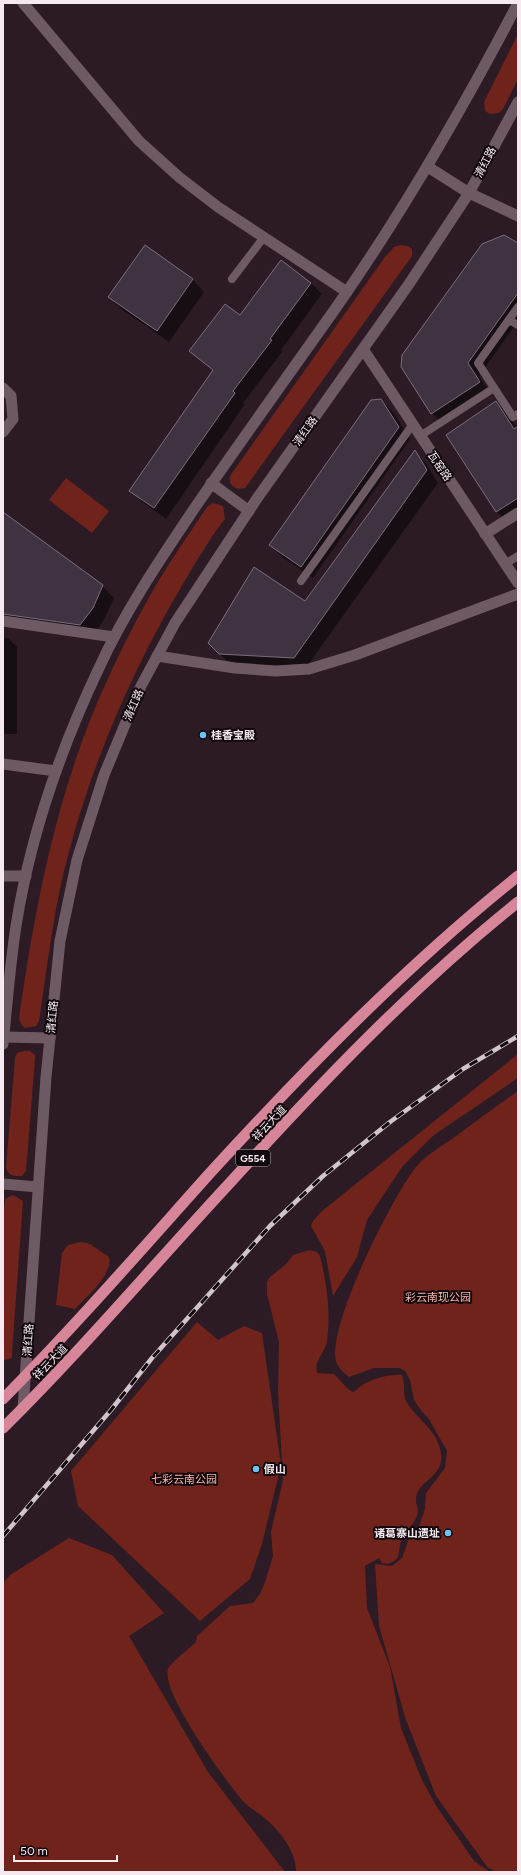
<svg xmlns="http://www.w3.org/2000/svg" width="521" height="1875" font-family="Figtree,'Noto Sans SC',sans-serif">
	<rect width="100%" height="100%" fill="#2c1b25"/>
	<g fill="#6f231b">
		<polygon points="518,34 518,79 503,109 499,113 490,114 485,111 484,102"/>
		<path d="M401,245l7,1 4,3v7l-167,232c-7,2 -11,0 -15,-5v-7l155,-219 9,-10z"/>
		<polygon points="66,478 109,511 92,533 49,500"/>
		<path d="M213,503l10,3 2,13c-16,20 -28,42 -41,63 -49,83 -89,173 -114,266 -16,56 -22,115 -31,173l-3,5 -11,2 -4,-4 -2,-6c13,-90 29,-179 59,-265 20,-58 50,-120 81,-173 15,-25 32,-49 48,-73z"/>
		<path d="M24,1051h6l5,4v4l-9,112 -4,5c-7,0 -13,1 -16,-8l9,-110 2,-5z"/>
		<polygon points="518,1054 518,1078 434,1135 402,1167 367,1220 357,1257 333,1296 325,1251 311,1226 313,1221 322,1211"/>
		<path d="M518,1091v781h-21l-9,-4 -52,-72 -30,-76 -27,-94 -4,-62 17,2 10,-8 6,-17 11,-15 6,-17 1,-16 19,-25 2,-17 -18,-32 -9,-10 -6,-9 -4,-20 -5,-9 -5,-3h-26l-25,9c-3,-3 -10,-8 -12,-13 -14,-32 57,-170 79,-197 9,-11 24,-20 36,-28 22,-16 44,-33 66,-48z"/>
		<polygon points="13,1195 23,1201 12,1353 12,1358 5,1360 3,1359 3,1216 5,1199"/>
		<path d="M81,1242l9,2 19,13c4,18 -22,39 -34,52l-19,-4 6,-52 6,-8z"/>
		<path d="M310,1250l7,2 3,4c7,28 11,57 7,85 -2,13 -13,18 -10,32l17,1 14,15 5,3c4,-2 7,-6 11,-8 11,-6 26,-10 38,-9 4,8 0,19 4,26 11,19 33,30 35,53 3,24 -22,25 -25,44 -1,6 4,11 1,18 -3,8 -9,13 -13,20 -5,6 -4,14 -6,21 -2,4 -6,5 -10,7l-6,-1 -3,-5 -14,8 2,42 23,59 11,61 21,52 15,27 37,54 16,11h-194c0,-23 -18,-43 -35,-57 -7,-5 -14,-9 -19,-15 -15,-18 -86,-113 -73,-133 4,-6 21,-19 27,-25l1,-6 33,-30 23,-3 7,-9 5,-12 8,-26 -2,-24 12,-52 -5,-88 1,-50 -12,-48v-12l3,-5 16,-13 7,-9z"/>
		<polygon points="197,1322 218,1340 244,1326 262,1333 281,1465 262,1544 250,1579 200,1621 78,1506 71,1471"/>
		<polygon points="69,1538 112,1555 164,1613 129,1636 208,1772 285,1872 3,1872 3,1583 10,1575"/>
	</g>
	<g fill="#0007">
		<polygon points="518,244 518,321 479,376 491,394 443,425 432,413"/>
		<polygon points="145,246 193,280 204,292 169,342 121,309 109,297"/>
		<polygon points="311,283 322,294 281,350 282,352 243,403 245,404 166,519 141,501 130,490 213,371 190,351 240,317"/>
		<polygon points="381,400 393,412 410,439 313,578 282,557 271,545"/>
		<polygon points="496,403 518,428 518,517 509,523 497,512 447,435"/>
		<polygon points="415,452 426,463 438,483 305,669 231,665 209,643 305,603"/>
		<polygon points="3,513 102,586 114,598 104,620 92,636 3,623"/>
		<polygon points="3,638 8,638 17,647 17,734 3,734"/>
	</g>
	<g fill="#403341" stroke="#7c6d7d">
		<polygon points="504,235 518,243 518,293 468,363 480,382 431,414 401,367 402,355 482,244"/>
		<polygon points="145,245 193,279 157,331 108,297"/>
		<polygon points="281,260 311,283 270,339 272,340 233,391 235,393 154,508 129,491 213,370 189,351 225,304 240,315"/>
		<polygon points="381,399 399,427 301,567 269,545 371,400"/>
		<polygon points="496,401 514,429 518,426 518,498 496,512 446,435"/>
		<polygon points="415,450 427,470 294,658 219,654 208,643 254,567 305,601"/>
		<polygon points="3,512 103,585 93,608 80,625 3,614"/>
	</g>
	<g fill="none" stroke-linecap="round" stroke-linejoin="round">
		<g stroke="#6e5a65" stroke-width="8">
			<polyline points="232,279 264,237"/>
			<polyline points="518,307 478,363 513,417 518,414"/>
			<polyline points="509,320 518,325"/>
			<polyline points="420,436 494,388"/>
			<polyline points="505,564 518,556"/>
			<polyline points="301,581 413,424"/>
		</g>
		<g stroke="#6e5a65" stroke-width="11">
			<polyline points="23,3 139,141 179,177 218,207 347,292"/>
			<polyline points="469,193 518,216"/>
			<polyline points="363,349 518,583"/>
			<polyline points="3,388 11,396 13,419 3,432"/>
			<polyline points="485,534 518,513"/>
			<polyline points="3,621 114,637"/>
			<polyline points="157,656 235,668 276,671 309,669 355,655 518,594"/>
			<polyline points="3,764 56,771"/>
			<polyline points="3,876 26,876"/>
		</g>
		<g stroke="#6e5a65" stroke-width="11">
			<polyline points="428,167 469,193"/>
			<polyline points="211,483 249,511"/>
			<polyline points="4,1037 50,1038"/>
			<path d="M3,1044c4,-39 7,-79 13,-118 14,-89 44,-176 83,-258 26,-57 62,-110 97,-162 45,-65 91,-129 137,-194 69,-98 129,-202 185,-309"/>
			<polyline points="3,1184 38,1187"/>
			<polyline points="23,1408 46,1077 60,941 77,860 104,775 141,686 175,623 258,497 409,284 469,193 518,102"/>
		</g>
		<g stroke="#d68698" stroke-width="11">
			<path d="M3,1399c72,-73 139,-150 207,-226 96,-105 197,-208 308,-297"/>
			<path d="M3,1428c78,-77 149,-161 224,-242 91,-100 185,-199 291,-284"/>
		</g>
		<defs>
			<polyline id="rail" points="3,1536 111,1410 152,1358 270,1226 323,1176 390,1122 463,1069 518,1036"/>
		</defs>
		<use href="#rail" stroke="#d1c4ca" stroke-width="4.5"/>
		<use href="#rail" stroke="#10080c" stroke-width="3" stroke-dasharray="9" stroke-linecap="butt"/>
	</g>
	<g fill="#6fc2f4" stroke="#10080c" stroke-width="1.5">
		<circle cx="203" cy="735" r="4"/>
		<circle cx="256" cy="1469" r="4"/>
		<circle cx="448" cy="1533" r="4"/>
	</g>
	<g text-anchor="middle" stroke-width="4" stroke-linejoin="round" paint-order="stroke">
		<rect fill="#10080c" stroke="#b1a6ac" stroke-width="1" x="236" y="1150" width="34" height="16" rx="3"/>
		<g font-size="10" font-weight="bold" fill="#f6eaf0">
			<text x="253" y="1162">G554</text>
		</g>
		<g font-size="11" fill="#f6eaf0" stroke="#10080c">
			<text transform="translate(485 162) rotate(-62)" y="4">清红路</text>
			<text transform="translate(305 431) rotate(-55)" y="4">清红路</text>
			<text transform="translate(440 466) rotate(56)" y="4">瓦窑路</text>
			<text transform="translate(133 705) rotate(-66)" y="4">清红路</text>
			<text transform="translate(52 1017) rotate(-85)" y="4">清红路</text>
			<text transform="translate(269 1123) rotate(-47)" y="4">祥云大道</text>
			<text transform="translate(28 1340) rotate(-86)" y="4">清红路</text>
			<text transform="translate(50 1362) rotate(-46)" y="4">祥云大道</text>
		</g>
		<g font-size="11" font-weight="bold" fill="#f6eaf0" stroke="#10080c" text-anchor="start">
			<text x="211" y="739">桂香宝殿</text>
			<text x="264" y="1473">假山</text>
			<text x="440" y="1537" text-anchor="end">诸葛寨山遗址</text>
		</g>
		<g font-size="11" fill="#f5afa4" stroke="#10080c">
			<text x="438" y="1301">彩云南现公园</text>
			<text x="184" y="1483">七彩云南公园</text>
		</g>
	</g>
	<rect width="521" height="1875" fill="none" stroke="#f6eaf0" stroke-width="8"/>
	<path d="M14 1855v6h103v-6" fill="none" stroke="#f6eaf0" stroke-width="2"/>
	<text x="20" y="1855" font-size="12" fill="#f6eaf0" stroke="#10080c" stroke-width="3" paint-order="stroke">50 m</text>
</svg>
